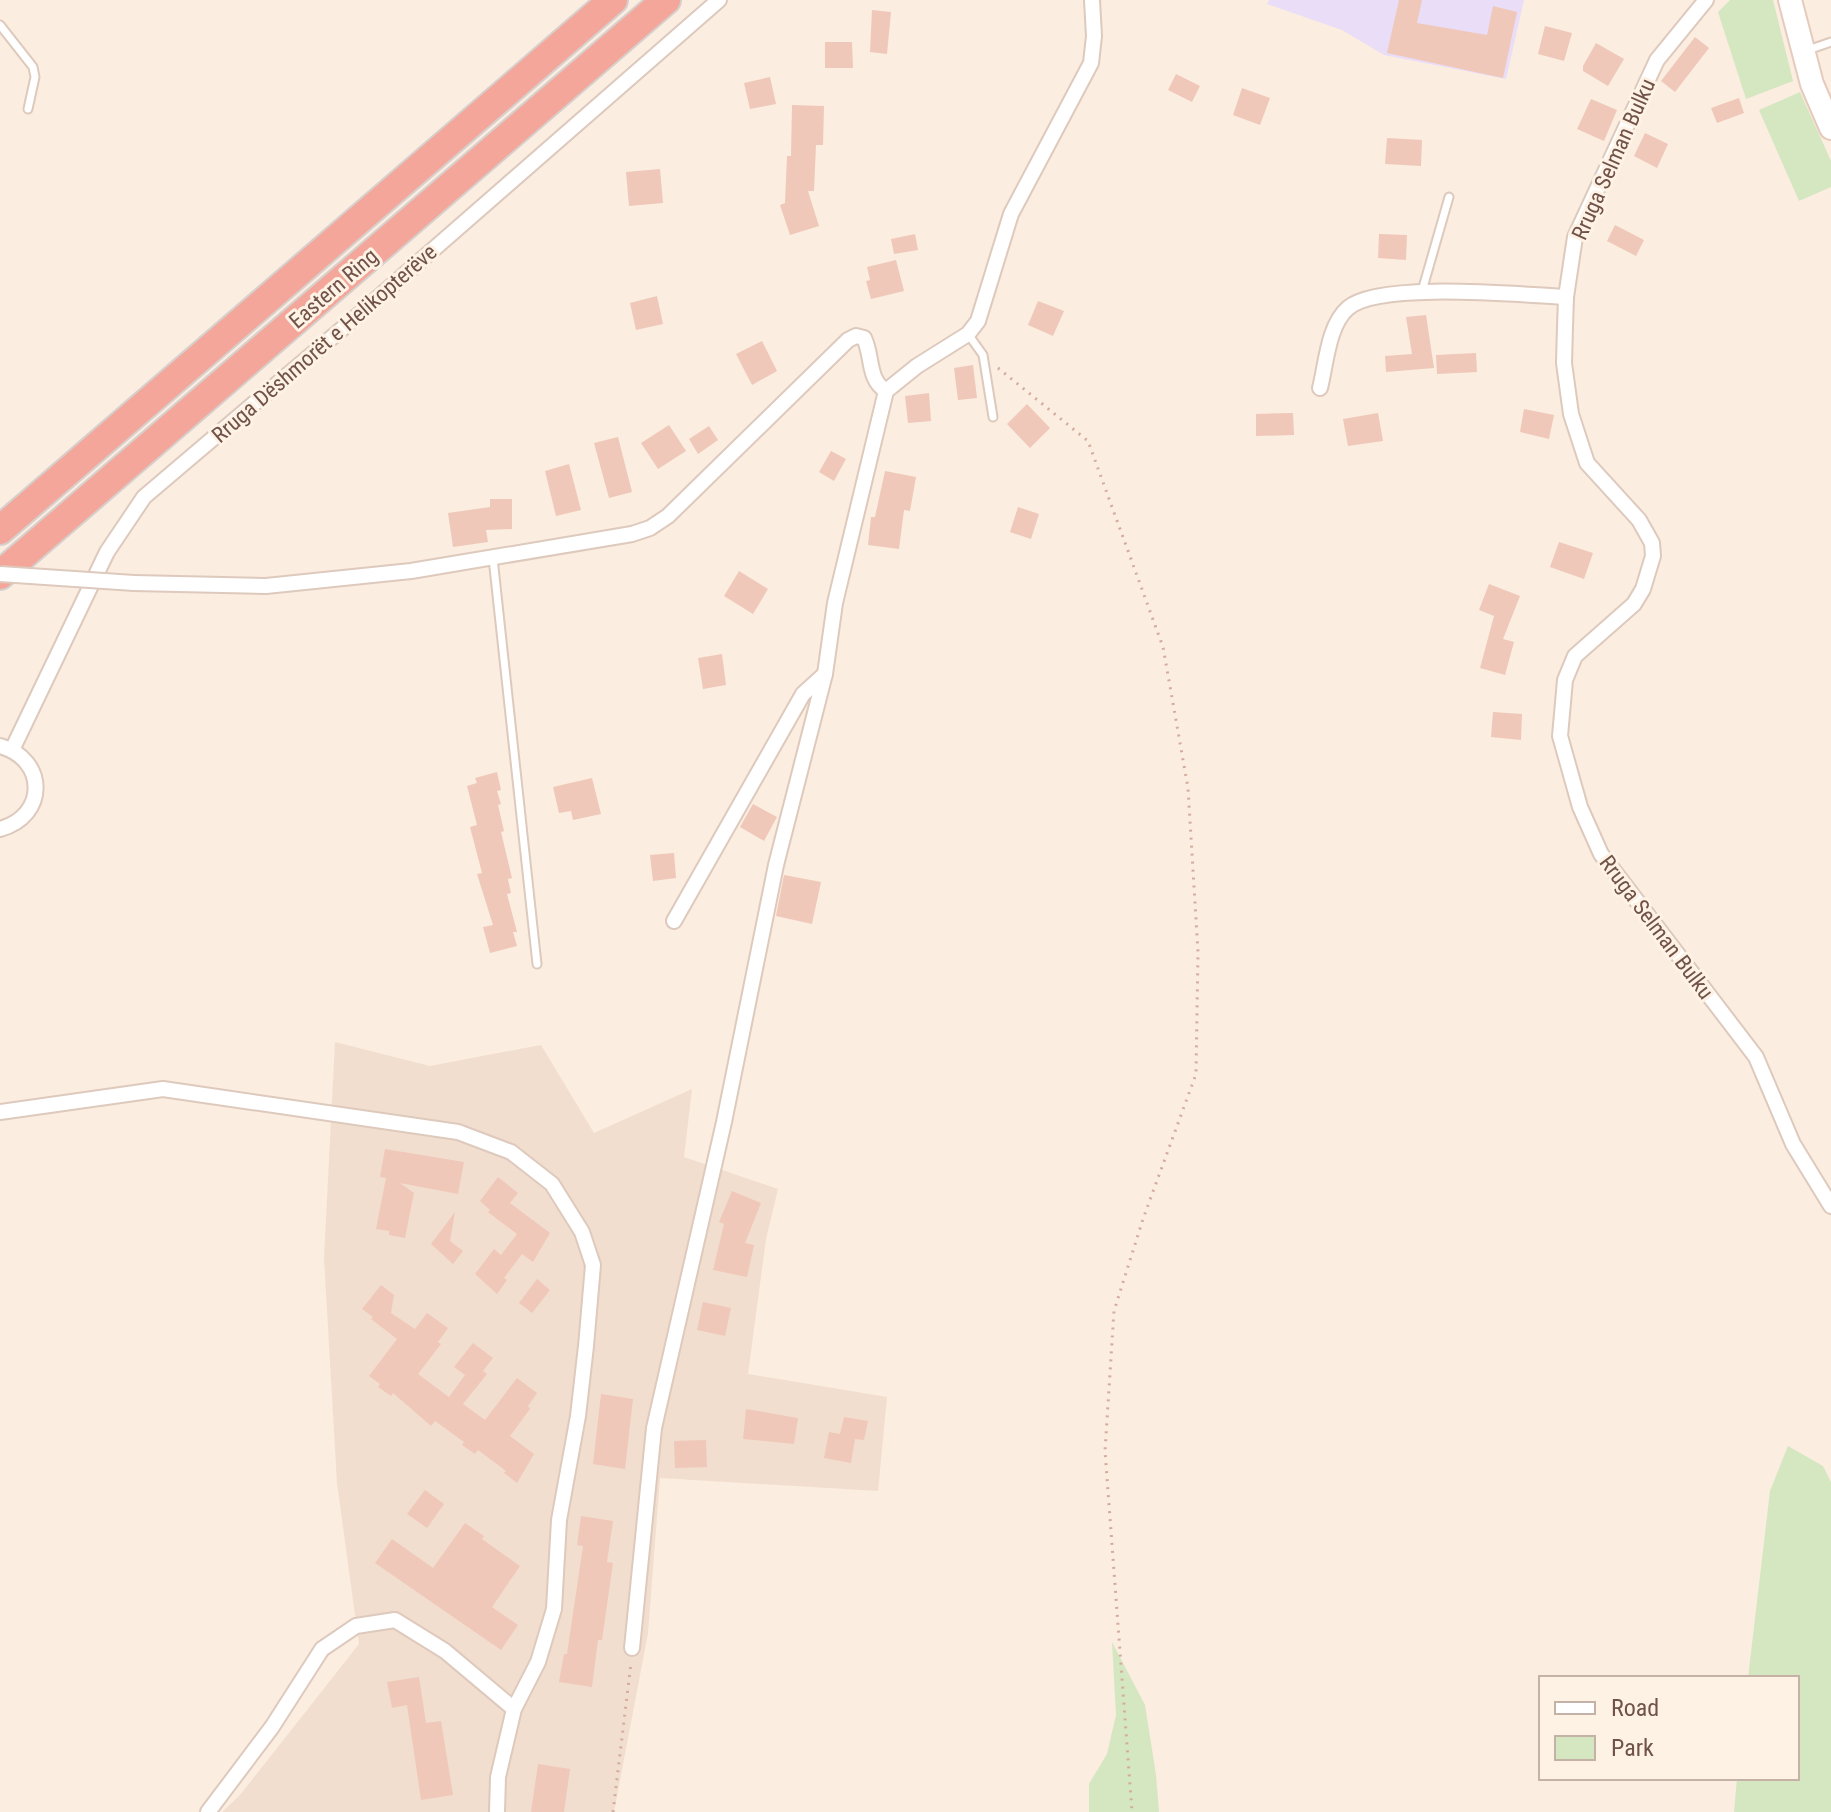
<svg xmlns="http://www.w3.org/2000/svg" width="1831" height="1812" font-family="'Roboto Condensed',sans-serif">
	<rect width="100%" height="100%" fill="#fbede0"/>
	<polygon fill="#f2decf" points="335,1042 430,1066 541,1045 594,1133 692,1089 684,1157 778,1189 766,1239 748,1374 887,1397 878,1491 660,1478 648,1633 614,1812 222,1812 240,1795 359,1644 337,1483 324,1258"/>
	<polygon fill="#eaddf7" points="1269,0 1524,0 1506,79 1384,55 1342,30 1267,4"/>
	<g fill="#d4e7c0">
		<polygon points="1730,0 1773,0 1793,81 1746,99 1718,12"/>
		<polygon points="1800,92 1831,161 1831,187 1799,201 1759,110"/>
		<polygon points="1788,1446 1823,1466 1831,1482 1831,1812 1734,1812 1737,1778 1797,1778 1797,1678 1748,1678 1770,1491"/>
		<polygon points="1112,1642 1145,1705 1156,1775 1159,1812 1089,1812 1089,1784 1107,1754 1116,1715"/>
	</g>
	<g fill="#efc8b9">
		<polygon points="1399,0 1422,0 1417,23 1487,35 1493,6 1517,12 1503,78 1387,53"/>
		<polygon points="872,10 891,12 887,54 870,52"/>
		<polygon points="1545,26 1572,33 1564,61 1538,54"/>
		<polygon points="1695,37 1709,48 1675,92 1661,81"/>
		<polygon points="825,42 852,42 853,68 825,68"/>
		<polygon points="1596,43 1624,59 1608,86 1583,71 1583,66"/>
		<polygon points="1176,74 1200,86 1192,102 1168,90"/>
		<polygon points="770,77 776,104 750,109 744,83"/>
		<polygon points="1242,88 1270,98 1260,125 1233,115"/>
		<polygon points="1739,98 1744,113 1717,123 1711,108"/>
		<polygon points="1591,99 1617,110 1604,141 1577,129"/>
		<polygon points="792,105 824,106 823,145 816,145 814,191 808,191 819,226 790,235 780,205 785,203 787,156 791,156"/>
		<polygon points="1645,133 1668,144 1657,168 1634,156"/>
		<polygon points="1387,138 1422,140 1421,166 1385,164"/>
		<polygon points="660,169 663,203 629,206 626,172"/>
		<polygon points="1615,225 1644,240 1636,256 1607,241"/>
		<polygon points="915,234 918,250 894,254 891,239"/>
		<polygon points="1379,234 1407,235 1406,260 1378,258"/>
		<polygon points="896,260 904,291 871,299 866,281 870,280 867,267"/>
		<polygon points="657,296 663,324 636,330 630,303"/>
		<polygon points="1038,301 1064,311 1053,336 1028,325"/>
		<polygon points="1426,315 1434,368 1386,372 1385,356 1412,354 1406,317"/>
		<polygon points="762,341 777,371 752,385 736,354"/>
		<polygon points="1476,353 1477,372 1437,374 1436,355"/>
		<polygon points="973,365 977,398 958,400 954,368"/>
		<polygon points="929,393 931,421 908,423 905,396"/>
		<polygon points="1027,404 1050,428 1030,448 1007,424"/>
		<polygon points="1524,409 1554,415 1549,439 1520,432"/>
		<polygon points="1293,413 1294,435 1256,436 1256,414"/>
		<polygon points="1378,413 1383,441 1348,446 1343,419"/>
		<polygon points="669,425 686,451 658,469 641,443"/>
		<polygon points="709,426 718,440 698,454 689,439"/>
		<polygon points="618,437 632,492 609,498 594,443"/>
		<polygon points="831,451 846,459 834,481 819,472"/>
		<polygon points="569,464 581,510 556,516 545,471"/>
		<polygon points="885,471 916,477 910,511 904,510 899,549 868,545 871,517 875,517"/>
		<polygon points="490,499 512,499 512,529 486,530 488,542 453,547 448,513 490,507"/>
		<polygon points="1018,507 1039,514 1031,539 1010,532"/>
		<polygon points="1559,542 1593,553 1584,579 1550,567"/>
		<polygon points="739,571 768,589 753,614 724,596"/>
		<polygon points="1489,584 1520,596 1503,639 1514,642 1505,675 1480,668 1494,616 1479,610"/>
		<polygon points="722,654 726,685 703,689 698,658"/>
		<polygon points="1493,712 1522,714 1521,740 1491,737"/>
		<polygon points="497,772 501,790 497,791 501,804 498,805 504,831 501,832 512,878 508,879 511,893 507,894 517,932 513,932 517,946 490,953 483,927 493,925 477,874 482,873 470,827 477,825 467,786 477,783 475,778"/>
		<polygon points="592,778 601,814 573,820 571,811 559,813 553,787"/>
		<polygon points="753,804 777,817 764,841 740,827"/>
		<polygon points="674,853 676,878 653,881 650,855"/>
		<polygon points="784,875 821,882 812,924 776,916"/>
		<polygon points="385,1149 464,1162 458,1194 400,1183 414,1193 405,1238 389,1235 389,1231 376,1229 386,1178 380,1177"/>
		<polygon points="498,1177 518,1193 510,1203 550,1233 533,1262 522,1254 504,1278 507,1280 497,1294 475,1274 494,1249 501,1255 517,1234 488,1212 490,1210 480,1201"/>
		<polygon points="732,1191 761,1203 745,1243 754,1245 747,1277 713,1270 724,1224 719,1222"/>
		<polygon points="455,1212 450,1241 463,1251 453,1264 431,1244"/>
		<polygon points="537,1279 550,1290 532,1313 519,1303"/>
		<polygon points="381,1285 394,1295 391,1313 415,1329 427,1313 448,1328 438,1342 441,1344 418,1374 449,1397 465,1375 454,1367 473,1343 493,1358 483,1371 487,1374 463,1404 485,1420 517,1378 537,1393 528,1406 530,1409 510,1436 534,1454 517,1483 504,1473 506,1471 478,1450 475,1454 462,1445 464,1442 435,1421 431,1426 393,1393 391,1396 378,1387 380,1384 369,1376 397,1339 371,1319 373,1317 362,1309"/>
		<polygon points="703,1302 731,1308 725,1336 697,1330"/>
		<polygon points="601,1394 633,1399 625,1469 593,1464"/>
		<polygon points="746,1409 798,1418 794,1444 743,1439"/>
		<polygon points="844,1417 868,1421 864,1440 855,1439 851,1463 824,1458 829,1432 840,1434"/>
		<polygon points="706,1440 707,1467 675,1468 674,1441"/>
		<polygon points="425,1490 444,1504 427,1528 407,1514"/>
		<polygon points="581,1516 613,1521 607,1562 613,1563 602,1640 598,1640 592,1687 559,1682 564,1654 567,1654 583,1546 577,1545"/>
		<polygon points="465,1523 484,1536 482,1539 520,1566 492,1607 518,1625 501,1650 375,1563 392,1539 433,1568"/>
		<polygon points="419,1677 426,1723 441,1721 453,1795 421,1800 407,1705 392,1708 387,1682"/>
		<polygon points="538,1764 570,1769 564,1812 531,1812"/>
	</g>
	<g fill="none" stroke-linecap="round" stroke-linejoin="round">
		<defs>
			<g id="lane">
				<polyline points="0,25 33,67 35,77 28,109"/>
				<polyline points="1805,51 1831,42"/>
				<polyline points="1422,291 1449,197"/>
				<polyline points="968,334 983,355 993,417"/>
				<polyline points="493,558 537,964"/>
			</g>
			<g id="street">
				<polyline points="1706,0 1657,60 1575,237 1566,297 1565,327 1564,363 1571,414 1587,463 1639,520 1652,543 1653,556 1643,589 1634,604 1575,656 1565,680 1560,736 1580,807 1601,854 1756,1057 1793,1144 1831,1206"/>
				<path d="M1320,388c6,-23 8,-63 28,-80 30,-27 175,-13 218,-11"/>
				<path d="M134,583l132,3 145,-15 221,-37 18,-6 18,-12 180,-176 8,-4 8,2c9,18 3,41 22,53"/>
				<path d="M0,746c47,13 48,70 0,83"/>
				<polyline points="12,750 107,552 144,497 356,317 719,0"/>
				<polyline points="674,921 803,694 825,674"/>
				<polyline points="0,1112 163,1089 458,1132 511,1152 552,1184 582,1232 593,1265 586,1346 578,1416 559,1520 554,1609 538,1662 514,1709 498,1777 497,1812"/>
				<polyline points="632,1648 654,1428 724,1122 776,865 825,674 835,603 886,391 917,366 968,334 978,321 1011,214 1091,63 1094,36 1092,0"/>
				<polyline points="208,1812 272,1727 322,1649 356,1626 395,1620 445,1651 514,1709"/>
			</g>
			<polyline id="secondary" points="1790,0 1812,84 1831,128"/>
			<g id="highway">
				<polyline points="0,530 613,0"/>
				<polyline points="0,575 666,0"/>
			</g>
		</defs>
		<use href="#lane" stroke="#dec9bd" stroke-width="11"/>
		<use href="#street" stroke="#dec9bd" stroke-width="18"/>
		<use href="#secondary" stroke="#e5cbbd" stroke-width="26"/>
		<use href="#highway" stroke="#d7cfcc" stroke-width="32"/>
		<g stroke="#d3ac9d" stroke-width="3" stroke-dasharray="2 6" stroke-linecap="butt">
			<polyline points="998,368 1088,441 1163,647 1188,788 1198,952 1196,1074 1143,1219 1114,1311 1105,1451 1132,1812"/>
			<polyline points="613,1812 631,1663"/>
		</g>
		<use href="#lane" stroke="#fff" stroke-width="7"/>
		<use href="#street" stroke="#fff" stroke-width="14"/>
		<use href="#secondary" stroke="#fff" stroke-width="22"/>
		<use href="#highway" stroke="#f3a699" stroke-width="28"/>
		<defs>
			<polyline id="street-bridge" points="0,574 134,583"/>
		</defs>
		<use href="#street-bridge" stroke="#dec9bd" stroke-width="18" stroke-linecap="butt"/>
		<use href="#street-bridge" stroke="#fff" stroke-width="14"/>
	</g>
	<g text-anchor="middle" stroke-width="6" stroke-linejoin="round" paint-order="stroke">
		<g font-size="22" fill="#705249" stroke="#fef2e5">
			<text transform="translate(1613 159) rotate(-66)" y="8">Rruga Selman Bulku</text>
			<text transform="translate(333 288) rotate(-41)" y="8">Eastern Ring</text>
			<text transform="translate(324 343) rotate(-41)" y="8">Rruga Dëshmorët e Helikopterëve</text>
			<text transform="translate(1657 927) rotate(53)" y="8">Rruga Selman Bulku</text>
		</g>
	</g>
	<rect x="1539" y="1676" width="260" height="104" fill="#fef2e5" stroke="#c5b2a7" stroke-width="2"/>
	<rect x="1555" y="1702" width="40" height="12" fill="#ffffff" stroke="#c5b2a7" stroke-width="2"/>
	<text x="1611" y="1716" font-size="24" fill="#705249">Road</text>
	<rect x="1555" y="1736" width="40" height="24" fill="#d4e7c0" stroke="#c5b2a7" stroke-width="2"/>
	<text x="1611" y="1756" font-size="24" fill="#705249">Park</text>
</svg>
